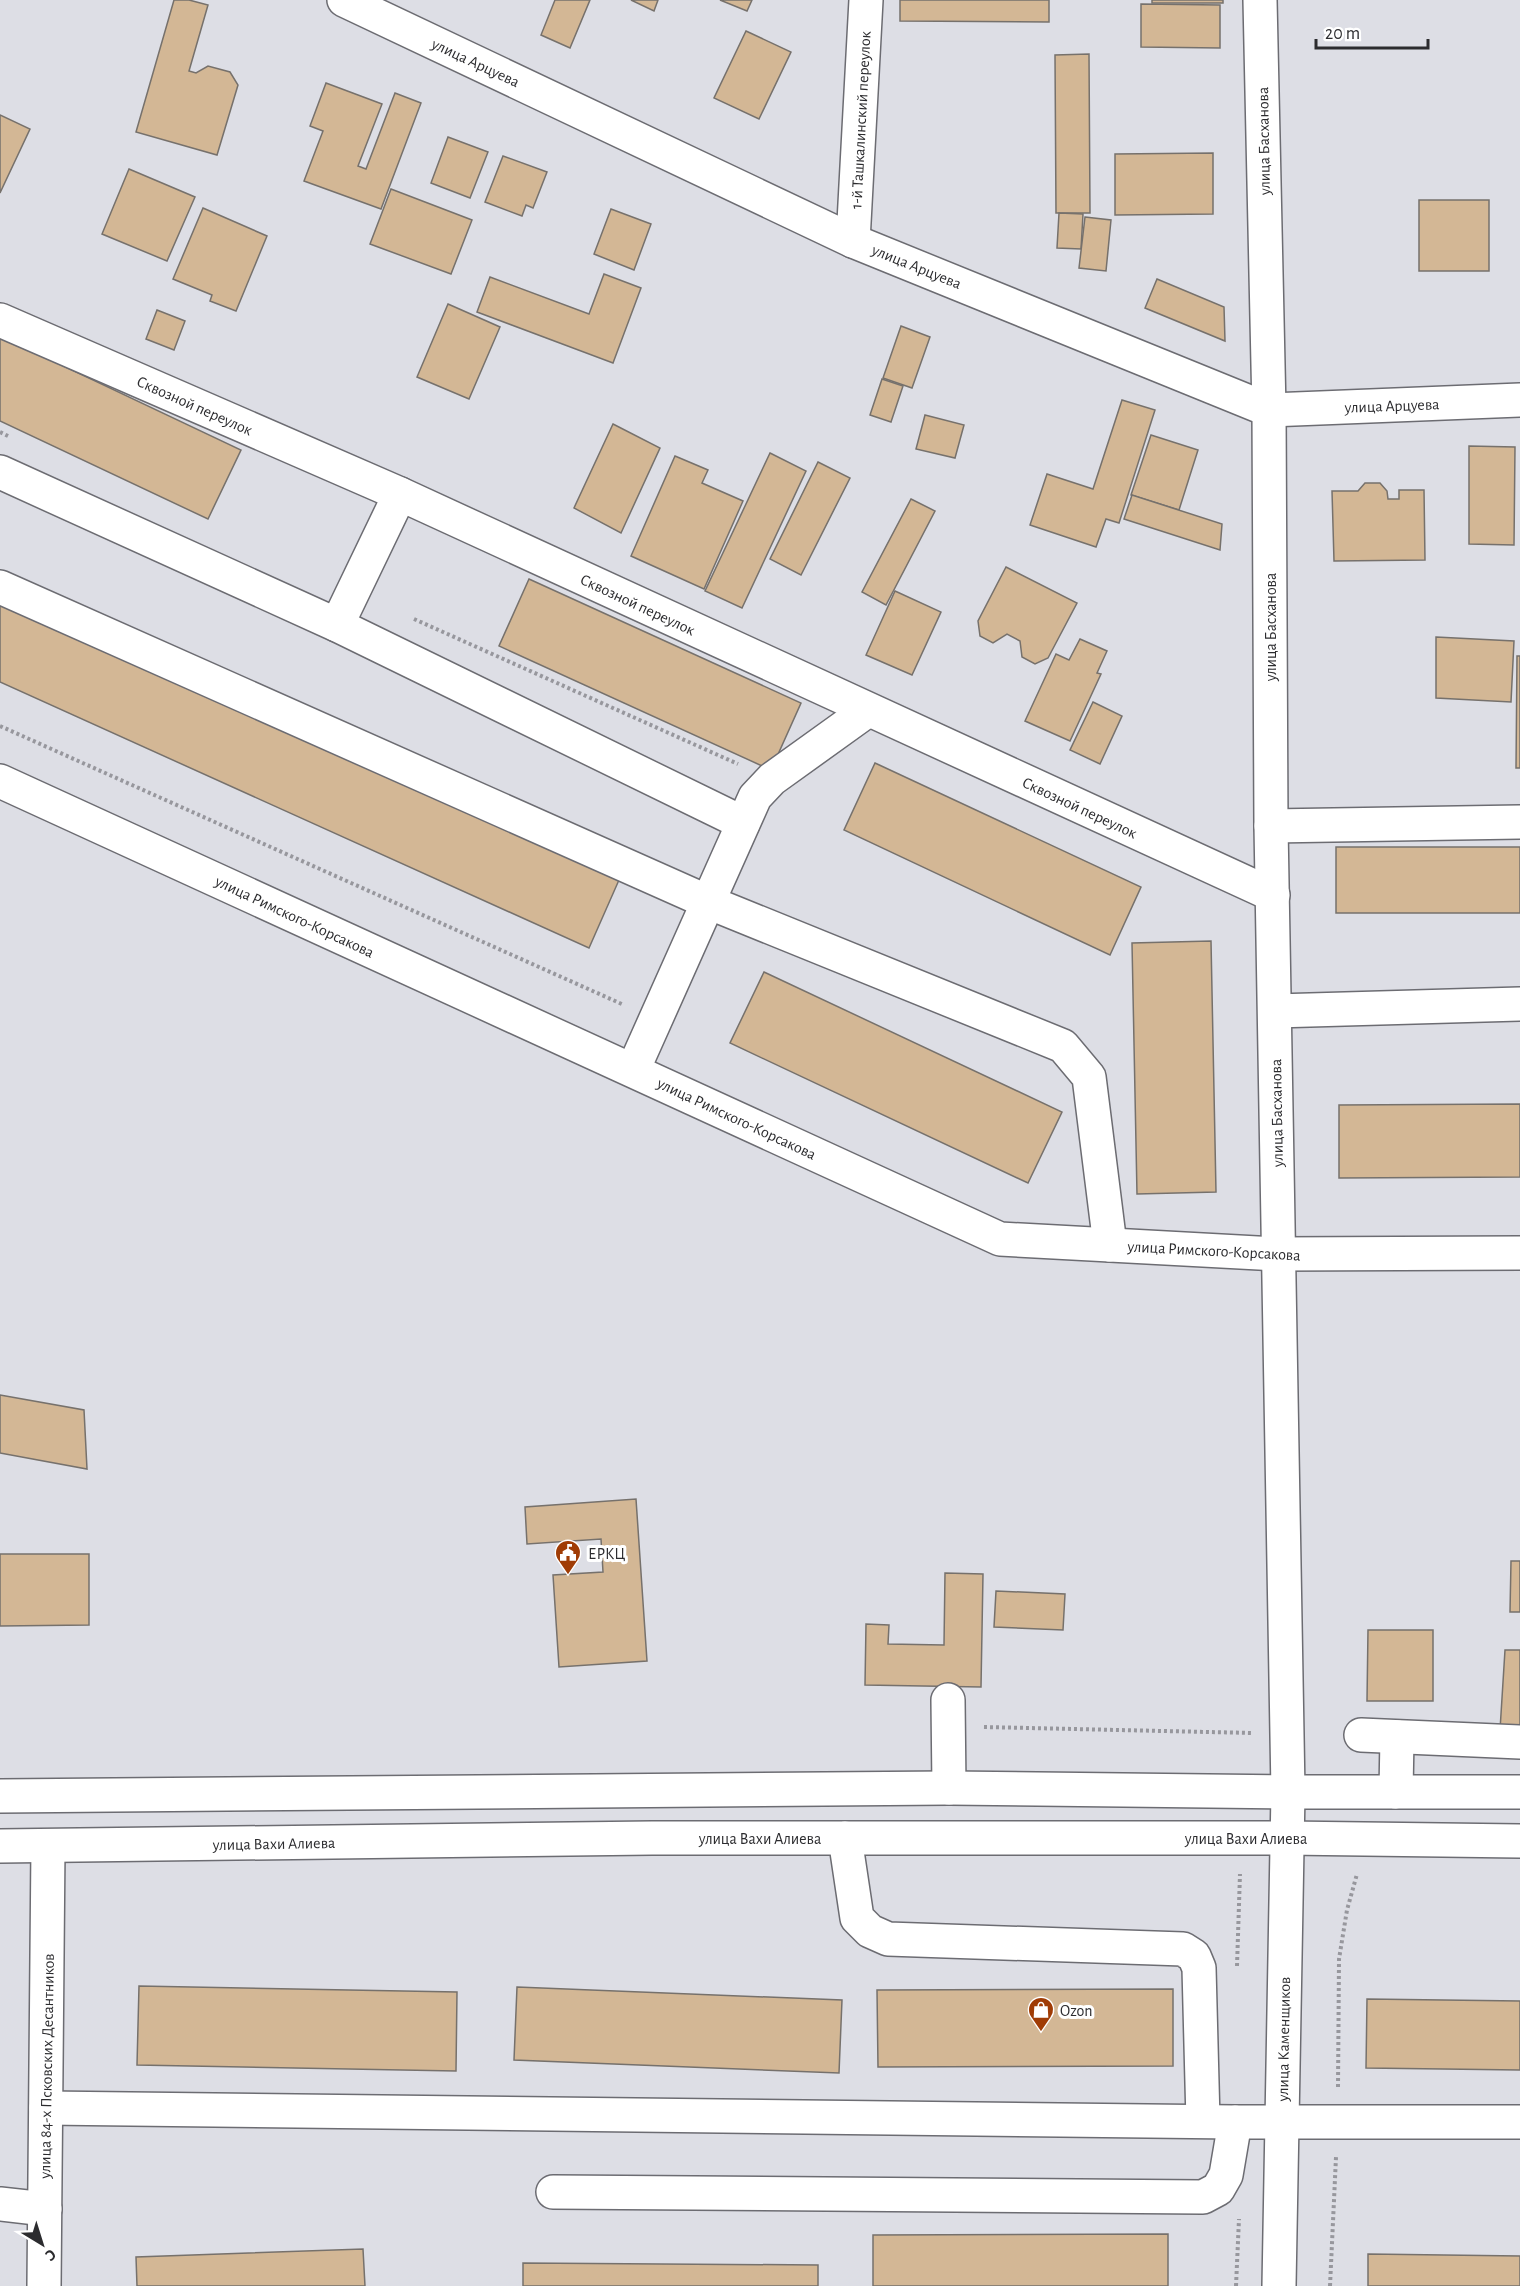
<svg xmlns="http://www.w3.org/2000/svg" width="1520" height="2286" font-family="'Alegreya Sans',sans-serif">
	<rect width="100%" height="100%" fill="#dddee5"/>
	<g fill="#d3b795" stroke="#76716c" stroke-width="1.5">
		<polygon points="174,0 189,0 208,5 189,71 196,73 208,66 230,72 238,85 217,155 136,132"/>
		<polygon points="555,0 590,0 570,48 541,35"/>
		<polygon points="631,0 658,0 654,11"/>
		<polygon points="720,0 752,0 747,11"/>
		<polygon points="900,0 1049,0 1049,22 900,21"/>
		<rect x="1152" y="0" width="71" height="3"/>
		<polygon points="1141,4 1220,5 1220,48 1141,47"/>
		<polygon points="746,31 791,52 759,119 714,98"/>
		<polygon points="1089,54 1090,213 1056,213 1055,55"/>
		<polygon points="326,83 382,104 358,166 366,169 395,93 421,103 381,209 304,181 323,131 310,126"/>
		<polygon points="0,115 30,129 0,193"/>
		<polygon points="448,137 488,152 470,198 431,183"/>
		<polygon points="1213,153 1213,214 1115,215 1115,154"/>
		<polygon points="503,156 547,172 533,208 526,205 522,216 485,202"/>
		<polygon points="129,169 195,197 167,261 102,234"/>
		<polygon points="391,189 472,220 451,274 370,244"/>
		<rect x="1419" y="200" width="70" height="71"/>
		<polygon points="203,208 267,236 236,311 210,301 212,295 173,279"/>
		<polygon points="611,209 651,224 634,270 594,254"/>
		<polygon points="1059,213 1083,214 1081,249 1057,248"/>
		<polygon points="1085,217 1111,220 1106,271 1079,268"/>
		<polygon points="604,274 641,288 613,363 477,312 490,277 589,314"/>
		<polygon points="1157,279 1224,307 1225,341 1145,308"/>
		<polygon points="448,304 500,327 469,399 417,377"/>
		<polygon points="157,310 185,321 174,350 146,339"/>
		<polygon points="901,326 930,337 912,388 883,378"/>
		<polygon points="0,336 241,450 208,519 0,421"/>
		<polygon points="882,379 903,386 891,422 870,415"/>
		<polygon points="1122,400 1155,410 1119,523 1106,519 1096,547 1030,525 1047,474 1093,489"/>
		<polygon points="925,415 964,425 955,458 916,449"/>
		<polygon points="613,424 660,448 621,533 574,508"/>
		<polygon points="1151,435 1198,450 1179,510 1131,495"/>
		<polygon points="1469,446 1515,447 1514,545 1469,544"/>
		<polygon points="770,453 806,471 742,608 705,591"/>
		<polygon points="675,456 708,470 702,483 743,501 704,589 631,556"/>
		<polygon points="818,462 850,478 801,575 770,559"/>
		<polygon points="1365,483 1380,483 1387,491 1388,499 1399,499 1399,490 1424,490 1425,560 1334,561 1332,491 1358,491"/>
		<polygon points="1132,495 1222,524 1220,550 1124,519"/>
		<polygon points="911,499 935,511 886,605 862,592"/>
		<polygon points="1006,567 1077,603 1048,658 1035,664 1022,657 1020,641 1007,634 993,643 980,636 978,621"/>
		<polygon points="529,579 801,703 771,770 499,646"/>
		<polygon points="895,591 941,612 912,675 866,655"/>
		<polygon points="0,601 619,880 589,948 0,682"/>
		<polygon points="1436,637 1514,641 1511,702 1436,698"/>
		<polygon points="1080,639 1107,651 1097,673 1101,674 1070,741 1025,721 1056,654 1069,660"/>
		<polygon points="1517,656 1520,656 1520,768 1516,768"/>
		<polygon points="1093,702 1122,716 1100,764 1070,750"/>
		<polygon points="875,763 1141,887 1110,955 844,830"/>
		<rect x="1336" y="847" width="184" height="66"/>
		<polygon points="1211,941 1216,1192 1137,1194 1132,943"/>
		<polygon points="764,972 1062,1112 1028,1183 730,1043"/>
		<polygon points="1520,1104 1520,1177 1339,1178 1339,1105"/>
		<polygon points="0,1395 84,1410 87,1469 0,1453"/>
		<polygon points="636,1499 647,1661 559,1667 553,1575 603,1572 601,1539 527,1544 525,1507"/>
		<polygon points="0,1554 89,1554 89,1625 0,1626"/>
		<polygon points="1511,1561 1520,1561 1520,1612 1510,1612"/>
		<polygon points="945,1573 983,1574 981,1687 865,1685 866,1624 889,1625 888,1644 944,1645"/>
		<polygon points="996,1591 1065,1594 1063,1630 994,1627"/>
		<polygon points="1368,1630 1433,1630 1433,1701 1367,1701"/>
		<polygon points="1505,1650 1520,1650 1520,1730 1500,1730"/>
		<polygon points="139,1986 457,1992 456,2071 137,2065"/>
		<polygon points="517,1987 842,2000 839,2073 514,2060"/>
		<polygon points="1173,1989 1173,2066 878,2067 877,1990"/>
		<polygon points="1367,1999 1520,2001 1520,2070 1366,2068"/>
		<polygon points="1168,2234 1168,2286 873,2286 873,2235"/>
		<polygon points="363,2249 365,2286 137,2286 136,2257"/>
		<polygon points="1368,2254 1520,2256 1520,2286 1368,2286"/>
		<polygon points="523,2263 818,2265 818,2286 523,2286"/>
	</g>
	<g fill="none" stroke-linecap="round" stroke-linejoin="round">
		<defs>
			<g id="minor">
				<polyline points="344,0 853,241 1269,410 1520,400"/>
				<polyline points="1260,0 1269,410 1271,826 1288,1792 1279,2286"/>
				<polyline points="853,241 866,0"/>
				<polyline points="0,320 400,494 1273,895"/>
				<polyline points="0,472 337,625 743,823"/>
				<polyline points="0,587 708,902 1063,1046 1089,1077 1110,1245"/>
				<polyline points="337,625 400,494"/>
				<polyline points="0,781 1000,1239 1278,1254 1520,1253"/>
				<polyline points="1271,826 1520,822"/>
				<polyline points="1275,1011 1520,1004"/>
				<polyline points="633,1070 755,797 772,779 868,710"/>
				<polyline points="948,1700 949,1788"/>
				<polyline points="1361,1735 1520,1742"/>
				<polyline points="1396,1792 1397,1737"/>
				<polyline points="845,1838 857,1918 870,1931 888,1939 1183,1949 1194,1956 1199,1968 1203,2121"/>
				<polyline points="46,2108 1235,2122 1520,2122"/>
				<polyline points="553,2192 1203,2197 1218,2189 1226,2175 1235,2122"/>
				<polyline points="0,2204 45,2209"/>
				<polyline points="44,2286 48,1846"/>
			</g>
			<g id="major">
				<polyline points="0,1796 949,1788 1288,1792 1520,1792"/>
				<polyline points="0,1846 652,1838 1286,1838 1520,1841"/>
			</g>
		</defs>
		<use href="#minor" stroke="#6c6c72" stroke-width="36"/>
		<use href="#major" stroke="#6c6c72" stroke-width="36"/>
		<g stroke="#97979d" stroke-width="4" stroke-dasharray="3 3" stroke-linecap="butt">
			<polyline points="0,432 8,436"/>
			<polyline points="414,619 738,764"/>
			<polyline points="0,726 624,1005"/>
			<polyline points="984,1727 1253,1733"/>
			<polyline points="1237,1966 1240,1874"/>
			<polyline points="1338,2087 1339,1959 1347,1910 1357,1874"/>
			<polyline points="1236,2286 1239,2219"/>
			<polyline points="1330,2286 1336,2157"/>
		</g>
		<use href="#minor" stroke="#fff" stroke-width="33"/>
		<use href="#major" stroke="#fff" stroke-width="33"/>
	</g>
	<defs>
		<symbol id="civic-pin" viewBox="-11 -11 22 30"><path d="M0 17L-7.5 6A9.5 9.5 0 1 1 7.5 6Z" fill="#a03c05" stroke="#fff"/><path d="M-.6-6.5H3V-4.5H.6V-3L4-1V1h2V6H-6V1h2V-1L-.6-3ZM-1.2 2.5V6h2.4V2.5Z" fill="#fff"/></symbol>
		<symbol id="shop-pin" viewBox="-11 -11 22 30"><path d="M0 17L-7.5 6A9.5 9.5 0 1 1 7.5 6Z" fill="#a03c05" stroke="#fff"/><path d="M-5-2.5h2.3a2.7 3.5 0 0 1 5.4 0H5L5.5 6h-11ZM-1.5-2.5h3a1.5 2.3 0 0 0-3 0Z" fill="#fff"/></symbol>
	</defs>
	<g fill-rule="evenodd">
		<use href="#civic-pin" x="553" y="1538" width="30" height="40"/>
		<use href="#shop-pin" x="1026" y="1995" width="30" height="40"/>
	</g>
	<g text-anchor="middle" stroke-width="6" stroke-linejoin="round" paint-order="stroke">
		<g font-size="16" fill="#2c2c2f" stroke="#fff">
			<text transform="translate(476 62) rotate(25)" y="6">улица Арцуева</text>
			<text transform="translate(860 120) rotate(-87)" y="6">1-й Ташкалинский переулок</text>
			<text transform="translate(1263 141) rotate(-91)" y="6">улица Басханова</text>
			<text transform="translate(917 266) rotate(22)" y="6">улица Арцуева</text>
			<text transform="translate(195 405) rotate(24)" y="6">Сквозной переулок</text>
			<text transform="translate(1392 405) rotate(-2)" y="6">улица Арцуева</text>
			<text transform="translate(638 604) rotate(25)" y="6">Сквозной переулок</text>
			<text transform="translate(1270 627) rotate(-90)" y="6">улица Басханова</text>
			<text transform="translate(1080 807) rotate(25)" y="6">Сквозной переулок</text>
			<text transform="translate(295 916) rotate(25)" y="6">улица Римского-Корсакова</text>
			<text transform="translate(1276 1113) rotate(-91)" y="6">улица Басханова</text>
			<text transform="translate(737 1118) rotate(25)" y="6">улица Римского-Корсакова</text>
			<text transform="translate(1214 1250) rotate(3)" y="6">улица Римского-Корсакова</text>
			<text x="760" y="1844">улица Вахи Алиева</text>
			<text x="1246" y="1844">улица Вахи Алиева</text>
			<text transform="translate(274 1843) rotate(-1)" y="6">улица Вахи Алиева</text>
			<text transform="translate(1283 2039) rotate(-89)" y="6">улица Каменщиков</text>
			<text transform="translate(46 2066) rotate(-89)" y="6">улица 84-х Псковских Десантников</text>
		</g>
		<g font-size="16" fill="#2c2c2f" stroke="#fff" text-anchor="start">
			<text x="588" y="1559">ЕРКЦ</text>
			<text x="1060" y="2016">Ozon</text>
		</g>
	</g>
	<g transform="translate(42 2244) rotate(142)" stroke="#ffffff" stroke-width="4.5" paint-order="stroke">
	<path d="M0-4.5L10 22L0 15L-10 22Z" fill="#2c2c2f"/>
	<text y="-9" font-size="16" font-weight="bold" text-anchor="middle" fill="#2c2c2f">С</text>
	</g>
	<path d="M1316 39v9h112v-9" fill="none" stroke="#2c2c2f" stroke-width="3"/>
	<text x="1325" y="39" font-size="18" fill="#2c2c2f" stroke="#ffffff" stroke-width="4.5" paint-order="stroke">20 m</text>
</svg>
